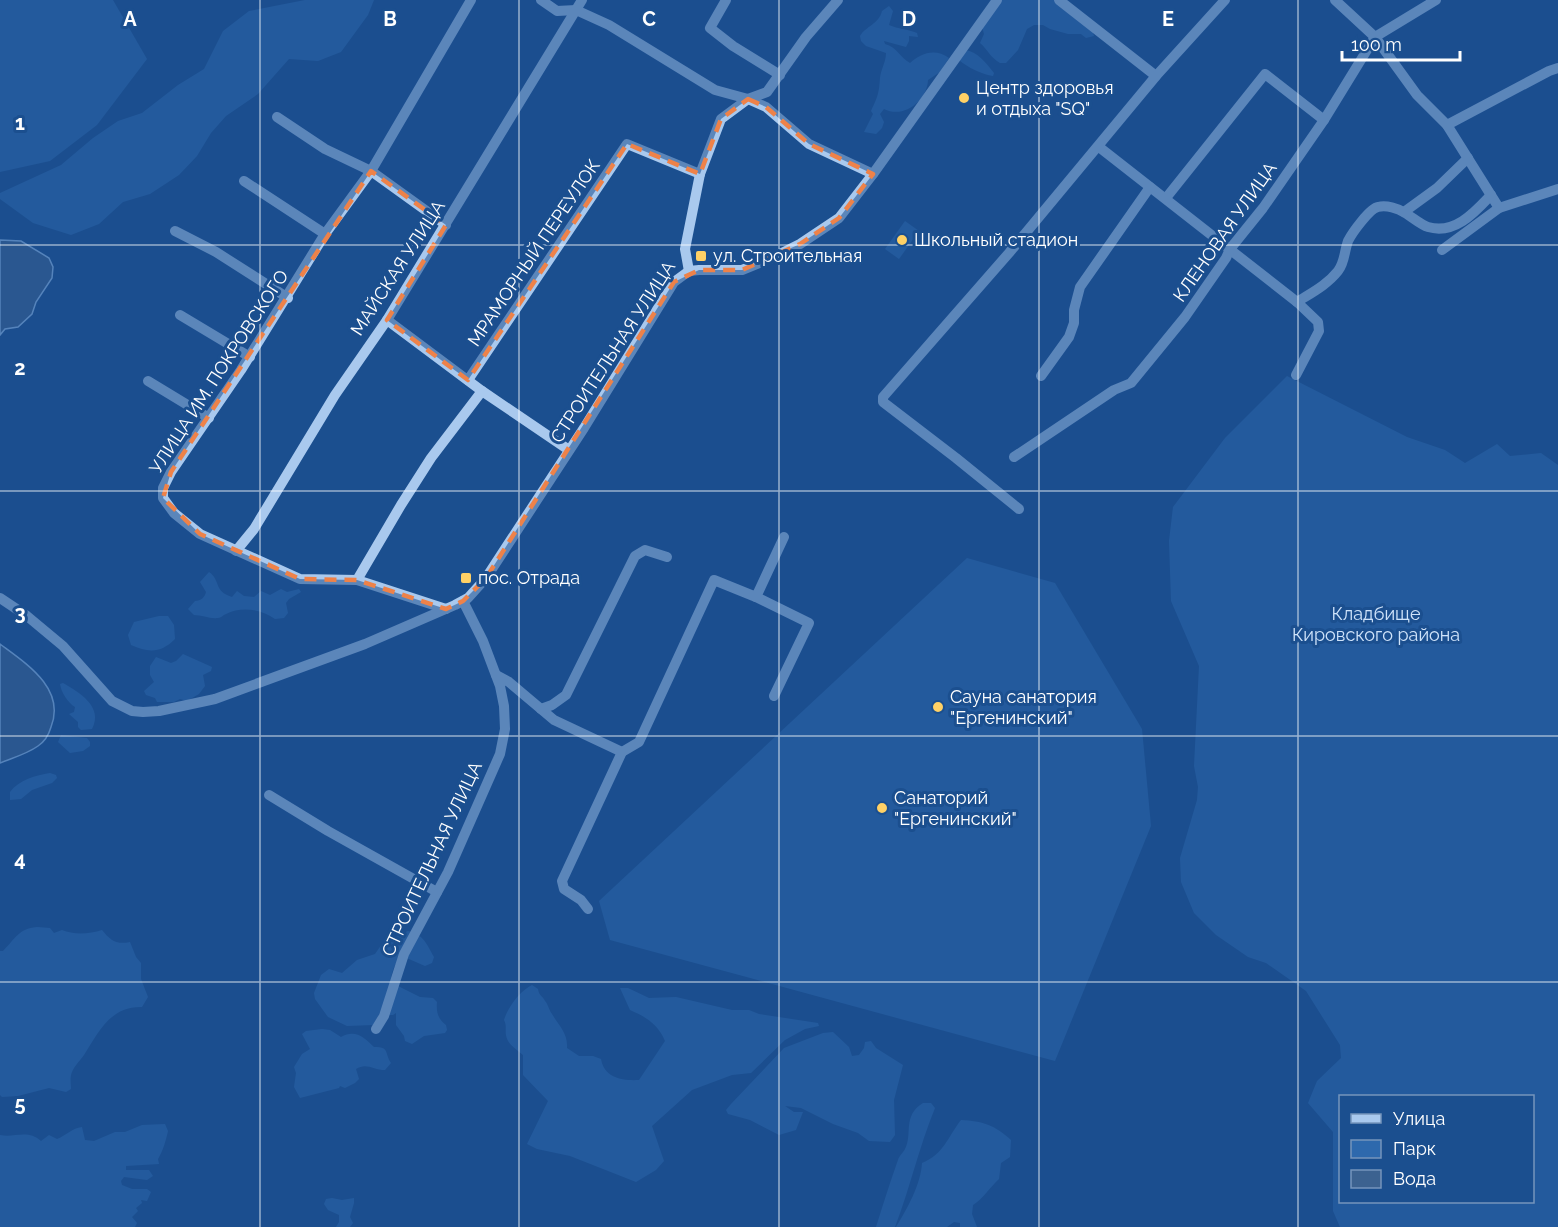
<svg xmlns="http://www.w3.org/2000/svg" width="1558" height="1227" font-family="Raleway,sans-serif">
	<rect width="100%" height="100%" fill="#1b4f8f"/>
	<g fill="#2e69ad" fill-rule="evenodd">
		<polygon points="0,0 113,0 147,59 97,125 50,161 0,172"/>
		<polygon points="305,0 374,0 368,15 341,52 318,61 289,59 258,94 226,116 211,133 197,156 179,175 150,194 123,202 99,224 71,235 33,223 0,199 0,193 61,165 93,138 118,121 142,113 178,85 204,69 223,31 249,11"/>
		<path d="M1001,0h53l37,27 3,9 -8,2 -5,-4h-13l-18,-5 -7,-4h-9l-7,4 -9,21 -12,13h-6c-10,-6 -12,-13 -20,-20l4,-9 -2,-7z"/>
		<path d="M889,6l4,5 -4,14c9,4 19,4 28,8l1,4 -9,-1v5l-3,6 -22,-6 1,3c12,3 15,14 25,19 11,-10 25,-15 39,-5l-9,14 -12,8c-1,21 -24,39 -44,29l-4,5 4,8 -2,6 -6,6 -12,-2 9,-18 -2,-3c7,-15 8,-18 9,-33 1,-9 6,-16 6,-25l-20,-7 -5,-5 -1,-5c6,-10 19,-12 22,-25z"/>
		<path d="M965,50c12,1 22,14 29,23l-1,3c-10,-1 -26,-9 -34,-16z"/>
		<polygon points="905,221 919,231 899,259 885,249"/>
		<path d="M1287,376l120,61 38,13 20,13 32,-19 13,12 31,-3 17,12v762h-218l-7,-16v-79l-25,-29 9,-22 24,-23 -1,-13 -34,-54 -40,-28 -18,-6 -32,-22 -22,-22 -13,-31 -1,-24 17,-58 1,-13 -4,-21 5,-100 -28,-65 -2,-60 4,-34 52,-69zM1340,1096h192v106h-192z"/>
		<polygon points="967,558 1055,583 1142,729 1151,826 1055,1061 610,940 599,901"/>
		<path d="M209,572c12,8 4,19 23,25l5,-6 7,5 10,1 7,-6 9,4 11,-6 6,3 12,-3 2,3 -12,7 -3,4 2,10 -4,5 -9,1c-14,-10 -34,-13 -49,-5 -3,1 -5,4 -8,4 -8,1 -16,-3 -24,-3l-6,-6 7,-8c6,0 10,-4 11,-9l-6,-10z"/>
		<path d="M159,616h9l6,9 1,14c-14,14 -26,14 -44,6l-3,-10 6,-13z"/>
		<polygon points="183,654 212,667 211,671 203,675 205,686 199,694 187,701 180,699 174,702 157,702 155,698 146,695 144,691 154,682 150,675 150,666 156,657 171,663 176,661"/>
		<path d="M63,683c16,9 41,24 29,46l-11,1 -3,-3v-5l-9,-8 5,-2 1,-5c-7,-4 -14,-15 -15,-23z"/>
		<polygon points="61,735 87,738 90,742 90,746 83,751 70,753 58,742"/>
		<path d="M50,773l6,2 1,3 -5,5 -20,7 -11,9 -11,1v-8c9,-12 26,-17 40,-19z"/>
		<path d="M37,927l13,1 4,5 8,-3c11,5 28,4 40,0 8,10 14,15 28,12l6,15 5,6v16l7,18 -6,10c-32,-1 -44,26 -58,48 -5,7 -11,12 -13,20 -1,5 0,10 0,14l-5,3 -17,-4 -31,8 -16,1 -2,-2v-144h3c13,-13 15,-22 34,-24z"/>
		<path d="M408,931c16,4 18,12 26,26l-2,6 -7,3 -23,-10c-12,11 -11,27 -15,42 -2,9 -9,18 -14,27l-26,1 -19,-9 -13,-18 -1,-6 7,-18 8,-6 13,4 15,-13 18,-6 9,-13z"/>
		<path d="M532,985l6,4c1,7 4,6 7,12 3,3 4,9 7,13 7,12 16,19 15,34l12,8h14l8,3c3,19 22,22 38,21l26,-39c-7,-17 -19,-24 -35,-31l-10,-22h8l21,10 27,-1 56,13h17l10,4 59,9 1,3 -14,3 -20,11 -34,33 -19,2 -40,15 -40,36 12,35 -8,9 -20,12 -66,-26 -33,-7 -10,-5 21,-43 -25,-26v-20c-6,-5 -16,-11 -17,-20 -1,-6 1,-9 -2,-15 4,-13 16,-29 28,-35z"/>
		<path d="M398,986l22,11 13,1 4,4c-1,10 1,17 9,23l1,5 -2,3 -21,3 -12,8 -7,-3 -1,-5 -8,-11v-12l-3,2h-5z"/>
		<path d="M322,1029l8,1 11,7c14,-8 23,0 33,10 16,0 10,5 17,16l-6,7c-11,0 -19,-8 -29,-1l3,10 -4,4 -10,5 -5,-2 -1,2 -39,10 -6,-11 2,-14 -2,-6 8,-13 8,-5 -8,-15 4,-3z"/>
		<polygon points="833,1032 849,1047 852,1056 859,1055 864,1048 865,1042 871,1041 876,1048 903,1065 894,1100 895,1135 890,1142 869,1141 858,1133 833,1124 801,1108 785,1106 794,1112 803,1112 796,1130 779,1135 750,1120 728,1114 726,1110 731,1104 784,1048 823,1033"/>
		<path d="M923,1103h8l4,5c-16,39 -25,80 -40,119h-19c7,-22 14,-45 22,-67 1,-4 5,-7 7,-11 8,-15 -3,-33 18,-46z"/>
		<path d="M961,1120c21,1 34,5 50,20l-1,17 -9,6 -2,16c-10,9 -15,19 -26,26l-1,9 5,13h-17v-4l-6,-1 -7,5h-51c11,-18 25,-43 26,-64 22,-9 25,-25 39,-43z"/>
		<path d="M165,1124l3,7c-2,9 -5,20 -10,28l1,5 -33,2v4h23l4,6 -6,4 -23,-3 -3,4 1,4 10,4h15l4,3 -4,9 -6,-1 1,3 -6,5 2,3 -6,6 5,6 -2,4h-135v-92c15,3 28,-6 41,6l8,-6 8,4c10,-4 15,-11 25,-12l3,13 9,1 21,-9h10l17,-7z"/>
		<polygon points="332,1198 342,1200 354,1198 354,1203 350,1217 353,1223 350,1227 336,1227 339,1222 339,1215 328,1210 324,1204 326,1199"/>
	</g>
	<g fill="#3c6290" stroke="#9cc4f0" stroke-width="1.5">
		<polygon points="0,240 21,241 49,258 53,267 52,278 36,302 32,314 18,327 5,329 0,335"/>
		<path d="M0,644c27,20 66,45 51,83 -2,7 -7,15 -13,19 -11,8 -26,12 -38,17z"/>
	</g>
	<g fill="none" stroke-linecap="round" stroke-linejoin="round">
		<g stroke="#a9c9ee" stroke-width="10">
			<polyline points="541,0 557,11 576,10 609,25 715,90 748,99 766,107 809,144 873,174"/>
			<polyline points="726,0 710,28 733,46 780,75"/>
			<polyline points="1059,0 1156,76"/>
			<polyline points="1335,0 1375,37 1417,95 1447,125 1499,208"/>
			<polyline points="277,117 325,149 371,171 446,225"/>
			<polyline points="1447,125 1549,71 1558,68"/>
			<polyline points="1099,147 1297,302 1318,322 1319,331 1296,375"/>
			<polyline points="244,181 325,234"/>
			<polyline points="1166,198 1265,74 1324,120"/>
			<polyline points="1404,212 1437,188 1468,158"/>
			<polyline points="175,231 216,252 288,298"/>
			<polyline points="1442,250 1499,208 1558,189"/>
			<polyline points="689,271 685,249 700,174 721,119 748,99 767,92 806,37 838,0"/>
			<path d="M1297,302c14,-9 30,-17 41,-31 7,-9 6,-19 10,-30 4,-8 22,-33 30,-34 8,-2 20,1 27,6 7,4 16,12 23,14 27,8 47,-15 63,-32"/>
			<polyline points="180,315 250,357"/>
			<polyline points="387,320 482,391 569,450"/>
			<polyline points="1041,376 1069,337 1074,323 1074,310 1080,287 1150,187"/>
			<polyline points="468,380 627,144 700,174"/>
			<polyline points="148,381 209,418"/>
			<polyline points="1014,457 1114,390 1131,383 1185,317 1226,258 1230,249 1263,208 1324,120 1375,37 1436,0"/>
			<polyline points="1019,509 956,458 883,402 883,397 1009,253 1156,76 1225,0"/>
			<polyline points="236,551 254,529 335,395 387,320 582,0"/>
			<polyline points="357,580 401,505 431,458 482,391"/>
			<polyline points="756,597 809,623 774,696"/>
			<polyline points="0,598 27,616 63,646 112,701 132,711 143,712 159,711 215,699 365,644 455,605 468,598 486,578 584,428 674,282 689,271 699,270 742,270 774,257 800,244 839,218 873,174 997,0"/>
			<polyline points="446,609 357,580 300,579 200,534 174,513 163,498 163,488 171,472 241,370 325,234 371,171 471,0"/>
			<polyline points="496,675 509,682 554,720 622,752"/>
			<polyline points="541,709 552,705 566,695 635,556 645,550 667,557"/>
			<polyline points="269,795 328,831 437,892"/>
			<polyline points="588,909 581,900 564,889 562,881 622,752 639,742 714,580 756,597 784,537"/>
			<polyline points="376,1029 384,1016 404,954 448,872 500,754 505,729 504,706 500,686 483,641 463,601"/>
		</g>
	</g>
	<path d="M0 0H1558V1227H0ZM748,99l18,8 43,37 64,30 -34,44 -39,26 -58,26h-43l-25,12 -188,296 -23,23 -17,8 -89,-29 -57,-1 -100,-45 -37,-36 8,-26 200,-301 75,54 -59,95 81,60 159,-236 73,30 21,-55z" fill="#1b4f8f" fill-opacity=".55" fill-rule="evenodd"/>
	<path fill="none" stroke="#ee8249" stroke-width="4.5" stroke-dasharray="12 8" stroke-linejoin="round" d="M748,99l18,8 43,37 64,30 -34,44 -39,26 -58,26h-43l-25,12 -188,296 -23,23 -17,8 -89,-29 -57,-1 -100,-45 -37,-36 8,-26 200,-301 75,54 -59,95 81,60 159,-236 73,30 21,-55z"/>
	<path fill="none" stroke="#fff" stroke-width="1.5" stroke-opacity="0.55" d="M260,0v1227M519,0v1227M779,0v1227M1039,0v1227M1298,0v1227M0,245h1558M0,491h1558M0,736h1558M0,982h1558"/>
	<g fill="#ffd166" stroke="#1b4f8f" stroke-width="2">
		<circle cx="964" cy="98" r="6"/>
		<circle cx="902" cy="240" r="6"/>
		<rect x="695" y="250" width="12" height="12" rx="3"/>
		<rect x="460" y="572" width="12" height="12" rx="3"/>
		<circle cx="938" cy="707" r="6"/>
		<circle cx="882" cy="808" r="6"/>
	</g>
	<g text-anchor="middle" stroke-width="6" stroke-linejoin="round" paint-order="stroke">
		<g font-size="18" fill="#fff" stroke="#1b4f8f" text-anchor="start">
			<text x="976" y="94">Центр здоровья<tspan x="976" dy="21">и отдыха "SQ"</tspan></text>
			<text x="914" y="246">Школьный стадион</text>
			<text x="713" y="262">ул. Строительная</text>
			<text x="478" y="584">пос. Отрада</text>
			<text x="950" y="703">Сауна санатория<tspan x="950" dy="21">"Ергенинский"</tspan></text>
			<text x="894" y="804">Санаторий<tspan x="894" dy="21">"Ергенинский"</tspan></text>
		</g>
		<g font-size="18" fill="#fff" stroke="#1b4f8f">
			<text transform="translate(1225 232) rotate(-55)" y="6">КЛЕНОВАЯ УЛИЦА</text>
			<text transform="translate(534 253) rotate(-56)" y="6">МРАМОРНЫЙ ПЕРЕУЛОК</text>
			<text transform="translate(398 268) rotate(-57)" y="6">МАЙСКАЯ УЛИЦА</text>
			<text transform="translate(613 352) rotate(-57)" y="6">СТРОИТЕЛЬНАЯ УЛИЦА</text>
			<text transform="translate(219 372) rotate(-57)" y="6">УЛИЦА ИМ. ПОКРОВСКОГО</text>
			<text transform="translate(432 859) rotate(-65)" y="6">СТРОИТЕЛЬНАЯ УЛИЦА</text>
		</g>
		<g font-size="18" fill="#cfe3fa" stroke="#1b4f8f">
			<text x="1376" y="620">Кладбище<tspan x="1376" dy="21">Кировского района</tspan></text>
		</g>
	</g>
	<g font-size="20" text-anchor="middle" font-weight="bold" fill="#fff" stroke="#1b4f8f" stroke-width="6" stroke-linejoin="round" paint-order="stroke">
		<text x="130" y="26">A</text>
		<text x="390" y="26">B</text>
		<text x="649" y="26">C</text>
		<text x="909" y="26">D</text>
		<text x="1168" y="26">E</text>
		<text x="20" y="130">1</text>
		<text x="20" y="375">2</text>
		<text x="20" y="620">3</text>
		<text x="20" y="866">4</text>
		<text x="20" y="1111">5</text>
	</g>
	<rect x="1339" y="1095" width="195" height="108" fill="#1b4f8f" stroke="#7695bc" stroke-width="1.5"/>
	<rect x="1351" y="1114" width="30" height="9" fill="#a9c9ee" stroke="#7695bc" stroke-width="1.5"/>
	<text x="1393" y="1125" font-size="18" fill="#ffffff">Улица</text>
	<rect x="1351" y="1140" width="30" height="18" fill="#2e69ad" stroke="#7695bc" stroke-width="1.5"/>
	<text x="1393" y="1155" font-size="18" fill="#ffffff">Парк</text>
	<rect x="1351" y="1170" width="30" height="18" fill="#3c6290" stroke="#7695bc" stroke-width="1.5"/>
	<text x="1393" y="1185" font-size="18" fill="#ffffff">Вода</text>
	<path d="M1342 51v9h118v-9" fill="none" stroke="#ffffff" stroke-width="3"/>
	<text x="1351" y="51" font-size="18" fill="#ffffff" stroke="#1b4f8f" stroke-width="4.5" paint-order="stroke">100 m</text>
</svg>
